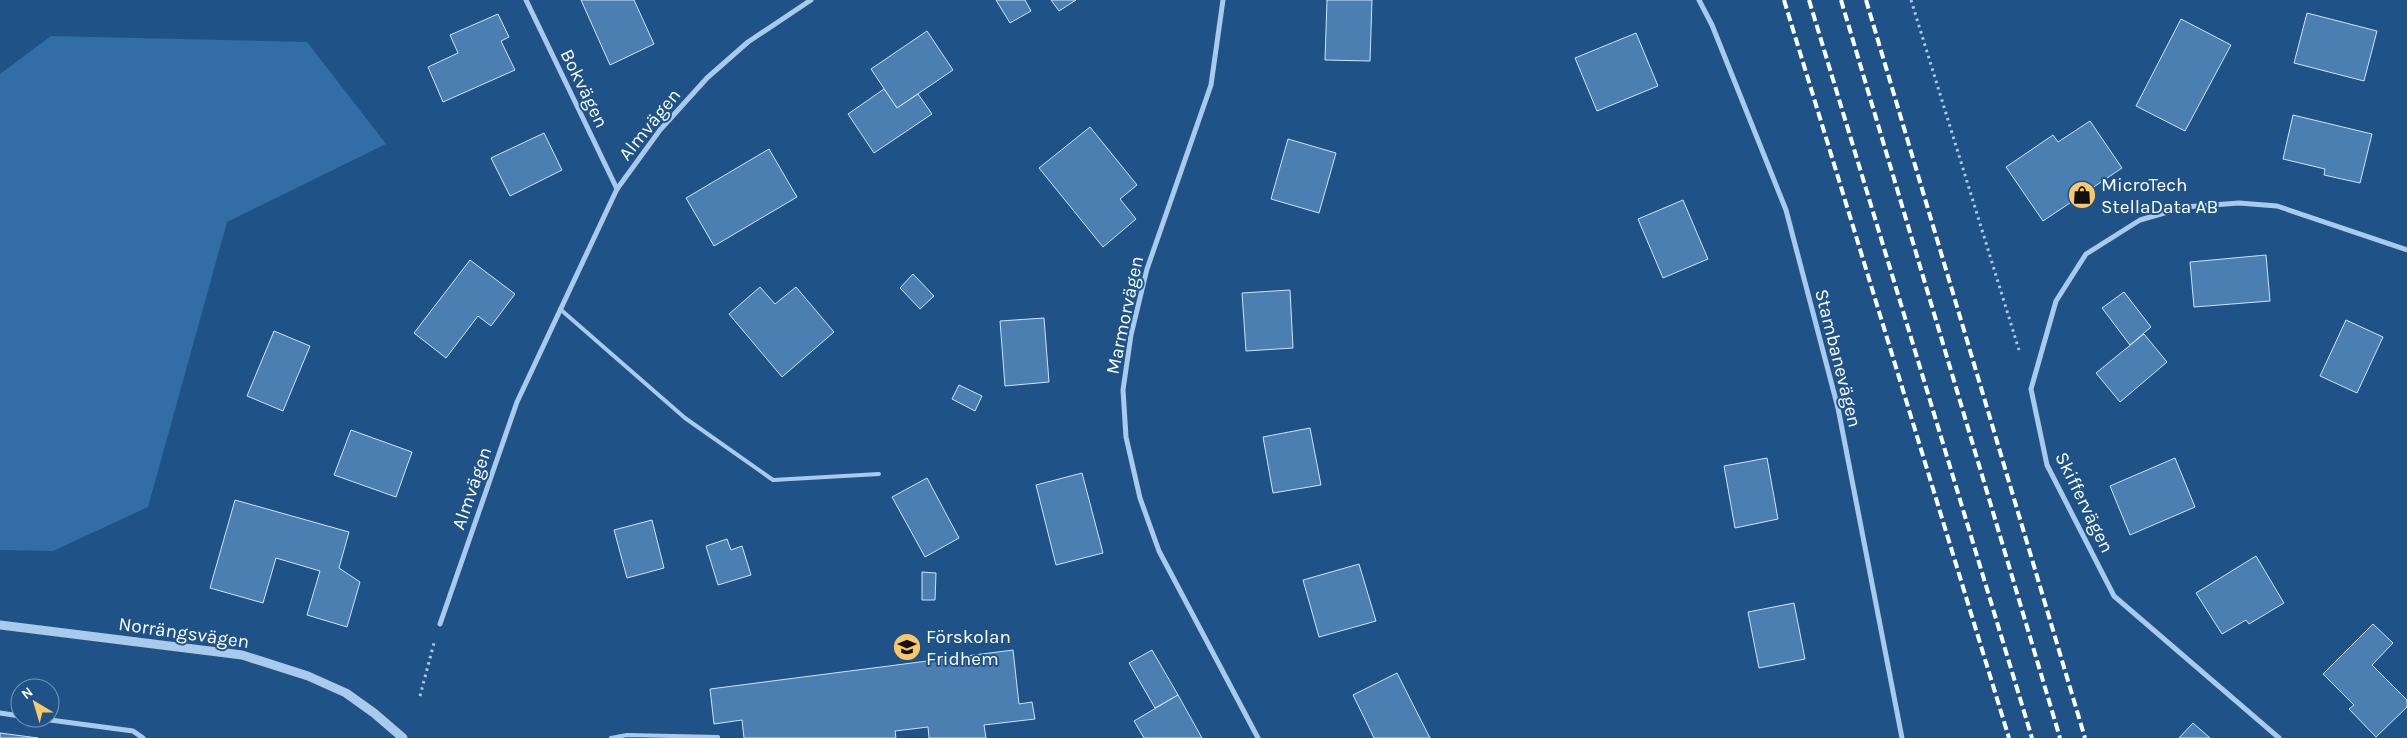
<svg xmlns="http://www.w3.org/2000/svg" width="2407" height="738" font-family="Karla,sans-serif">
	<rect width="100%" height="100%" fill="#1f5388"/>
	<polygon fill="#326da6" points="51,36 307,42 386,144 227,222 148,507 53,551 0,550 0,74"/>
	<g fill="#4b7fb2" stroke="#cee3f8">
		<polygon points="581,0 634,0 654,44 610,65"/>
		<polygon points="996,0 1025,0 1031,11 1010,23"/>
		<polygon points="1051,0 1076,0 1059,11"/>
		<polygon points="1327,0 1372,0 1370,61 1325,60"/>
		<polygon points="2307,13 2377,31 2364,81 2294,63"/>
		<polygon points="498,14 509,37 501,41 515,70 443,102 428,67 458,53 450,35"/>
		<polygon points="2181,19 2231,45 2185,131 2136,106"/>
		<polygon points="927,31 953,70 897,108 871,69"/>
		<polygon points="1636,33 1658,86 1597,111 1575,58"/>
		<polygon points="884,89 897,108 918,94 932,114 874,153 848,114"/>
		<polygon points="2293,115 2372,134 2360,183 2324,175 2325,169 2283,159"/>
		<polygon points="2090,121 2122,168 2043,221 2006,167 2053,135 2058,142"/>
		<polygon points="1090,127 1137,185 1120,199 1136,219 1103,247 1039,168"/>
		<polygon points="544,133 562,170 510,196 491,158"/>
		<polygon points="1288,139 1336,153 1319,213 1271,199"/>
		<polygon points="769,149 797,197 714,246 686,198"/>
		<polygon points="1683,200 1708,259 1663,278 1638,219"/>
		<polygon points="2266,255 2270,301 2194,307 2190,262"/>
		<polygon points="470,260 515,294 491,326 478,316 446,358 414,333"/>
		<polygon points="913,274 934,296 920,309 900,288"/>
		<polygon points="760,287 775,304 796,287 834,332 782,377 729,314"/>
		<polygon points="1290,290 1293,348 1246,351 1242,293"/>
		<polygon points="2124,292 2151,327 2130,345 2102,308"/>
		<polygon points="1044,318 1049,382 1005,386 1000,321"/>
		<polygon points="2346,320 2383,337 2357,393 2320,376"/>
		<polygon points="274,331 310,346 283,411 247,396"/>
		<polygon points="2144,334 2167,362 2120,402 2096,373"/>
		<polygon points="959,385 982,396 975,411 952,399"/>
		<polygon points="1310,428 1321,485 1273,493 1263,437"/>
		<polygon points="351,430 412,452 396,497 334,475"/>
		<polygon points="1767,458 1778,519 1735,528 1724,466"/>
		<polygon points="2175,458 2195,507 2130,535 2110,486"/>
		<polygon points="1082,473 1103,553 1056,565 1036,485"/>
		<polygon points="927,478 959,538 925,557 892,497"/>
		<polygon points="235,500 349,532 339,568 360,582 347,627 307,615 320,571 276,558 263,603 210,588"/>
		<polygon points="652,520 664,568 627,578 614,530"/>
		<polygon points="727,539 731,550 742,546 751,575 718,585 706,546"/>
		<polygon points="2256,556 2284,603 2249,624 2246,620 2222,634 2196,593"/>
		<polygon points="1359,564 1376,621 1319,637 1303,580"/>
		<polygon points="922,572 936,573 935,600 922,600"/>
		<polygon points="1794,603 1805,659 1759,668 1748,612"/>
		<polygon points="2373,624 2393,643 2372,665 2407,700 2407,707 2376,737 2349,709 2354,705 2323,674"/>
		<polygon points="1013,650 1019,704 1032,702 1035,719 984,725 986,738 929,738 928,727 895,731 896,738 744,738 742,720 714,724 710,689"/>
		<polygon points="1152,650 1178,695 1155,708 1129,663"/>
		<polygon points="1397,673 1430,738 1374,738 1353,695"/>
		<polygon points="1178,695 1202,738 1144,738 1134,721"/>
		<polygon points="2193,723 2210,738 2179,738"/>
		<polygon points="0,733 38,738 0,738"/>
	</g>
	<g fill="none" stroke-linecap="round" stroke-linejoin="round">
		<g stroke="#a9caeb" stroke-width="3" stroke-dasharray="2.5 4" stroke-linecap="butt">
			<polyline points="1911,0 2019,350"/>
			<polyline points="420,696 434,643"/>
		</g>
		<g stroke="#a9caeb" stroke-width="4">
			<polyline points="560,309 685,418 773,480 879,474"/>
			<polyline points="611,738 627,735 718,737"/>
		</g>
		<g stroke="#a9caeb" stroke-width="5">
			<polyline points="526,0 617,189"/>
			<polyline points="1223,0 1211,85 1147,269 1131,335 1123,390 1126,437 1140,498 1159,551 1258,738"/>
			<polyline points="1699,0 1712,25 1786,210 1838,408 1902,738"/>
			<polyline points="440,624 517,402 617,189 660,130 707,78 748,42 811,0"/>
			<polyline points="0,713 20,716"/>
			<polyline points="35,718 133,731 143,738"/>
			<polyline points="2279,738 2114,596 2047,465 2031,389 2056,301 2086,254 2140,220 2185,207 2239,203 2277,206 2407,250"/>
		</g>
		<polyline stroke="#a9caeb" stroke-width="9" points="0,625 242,655 308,676 346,693 374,713 403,738"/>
		<g stroke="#fff" stroke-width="4" stroke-dasharray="9 4" stroke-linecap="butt">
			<polyline points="1784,0 2009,738"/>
			<polyline points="1809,0 2032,738"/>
			<polyline points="1841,0 2060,738"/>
			<polyline points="1866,0 2085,738"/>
		</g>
	</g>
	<defs>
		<symbol id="shop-disc" viewBox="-11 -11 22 22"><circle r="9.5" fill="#f9c869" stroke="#1f5388"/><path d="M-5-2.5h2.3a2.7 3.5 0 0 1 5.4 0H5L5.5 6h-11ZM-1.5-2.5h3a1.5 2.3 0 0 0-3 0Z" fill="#111"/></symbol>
		<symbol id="school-disc" viewBox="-11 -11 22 22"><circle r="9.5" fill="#f9c869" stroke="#1f5388"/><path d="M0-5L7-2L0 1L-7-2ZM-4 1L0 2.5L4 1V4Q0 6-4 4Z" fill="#111"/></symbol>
	</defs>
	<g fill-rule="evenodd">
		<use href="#shop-disc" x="2066" y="179" width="32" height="32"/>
		<use href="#school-disc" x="891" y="631" width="32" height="32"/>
	</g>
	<g text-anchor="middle" stroke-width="4" stroke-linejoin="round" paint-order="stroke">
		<g font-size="19" fill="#fff" stroke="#1f5388">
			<text transform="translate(585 88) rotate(64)" y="7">Bokvägen</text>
			<text transform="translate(649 124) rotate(-51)" y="7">Almvägen</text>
			<text transform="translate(1124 315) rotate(-78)" y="7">Marmorvägen</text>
			<text transform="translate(1839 358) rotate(76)" y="7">Stambanevägen</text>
			<text transform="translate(471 488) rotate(-71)" y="7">Almvägen</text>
			<text transform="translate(2085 502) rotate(64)" y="7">Skiffervägen</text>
			<text transform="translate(184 632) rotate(8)" y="7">Norrängsvägen</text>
		</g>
		<g font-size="19" fill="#fff" stroke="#1f5388" text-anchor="start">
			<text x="2101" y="191">MicroTech<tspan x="2101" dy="22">StellaData AB</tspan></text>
			<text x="926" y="643">Förskolan<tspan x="926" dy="22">Fridhem</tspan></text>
		</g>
	</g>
	<g transform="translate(35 703) rotate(322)"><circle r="24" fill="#1f5388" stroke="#7998b8"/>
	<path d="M0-4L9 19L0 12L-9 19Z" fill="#f9c869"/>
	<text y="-8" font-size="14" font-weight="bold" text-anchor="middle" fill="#ffffff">N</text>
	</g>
</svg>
